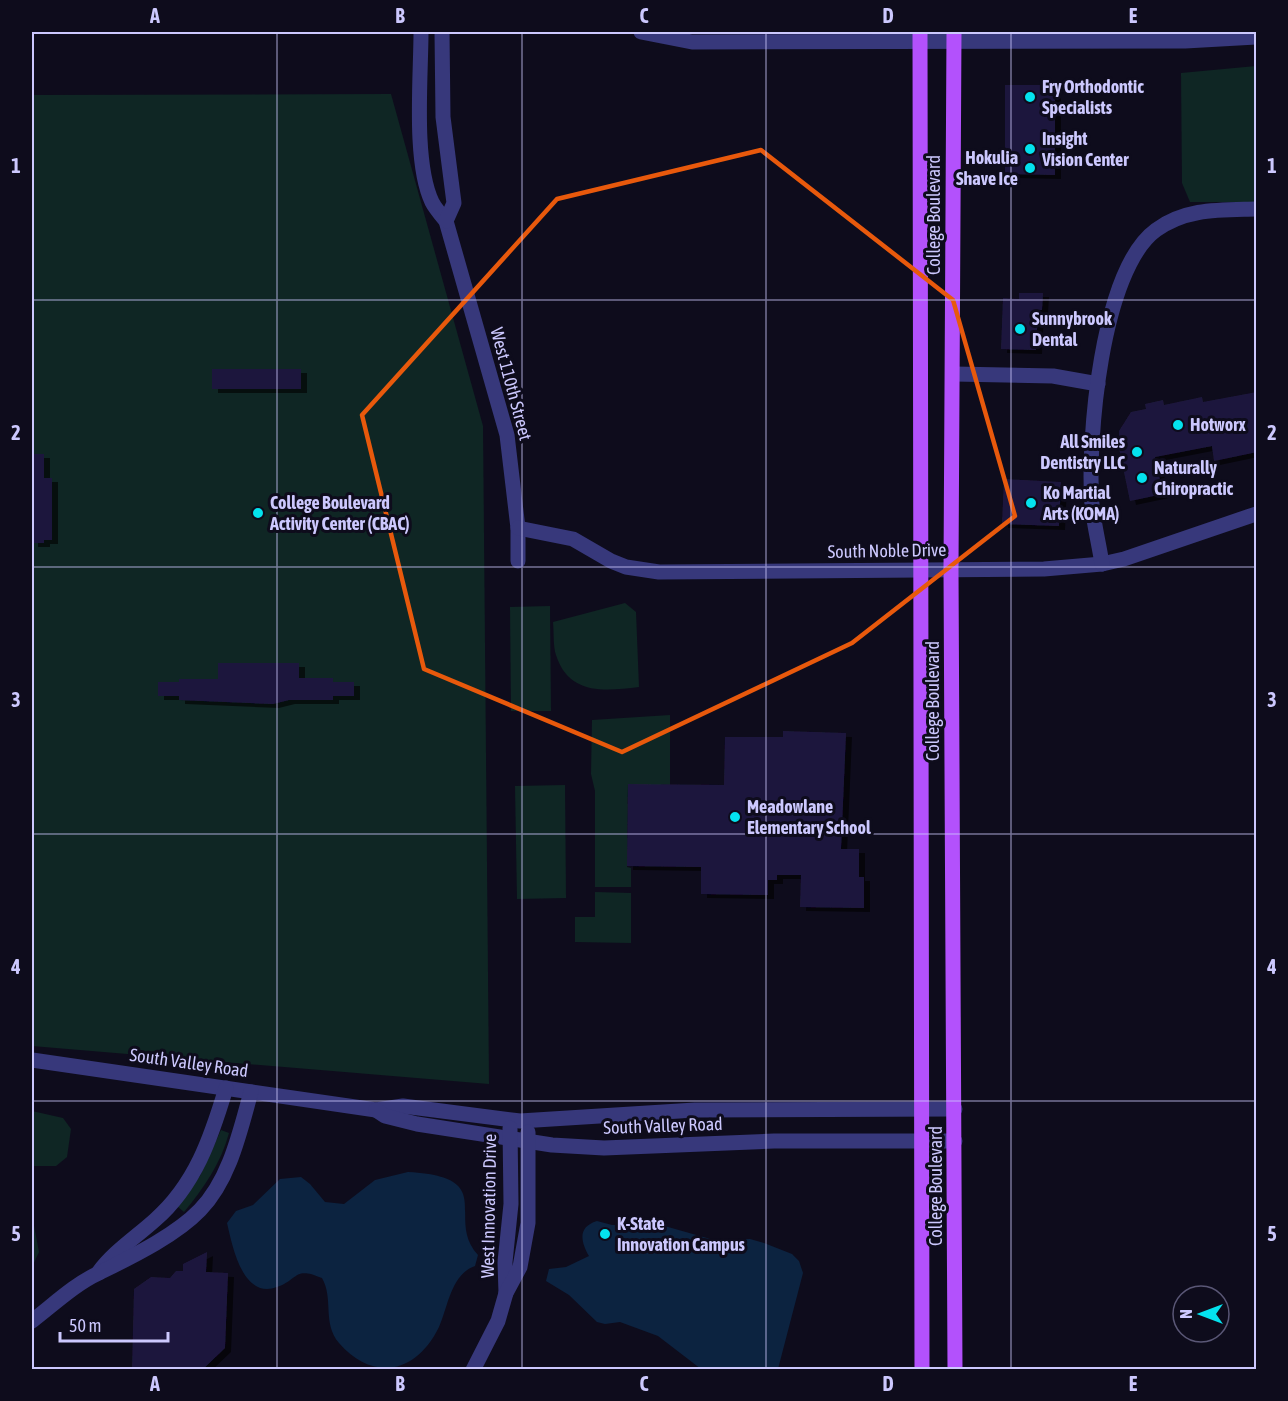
<svg xmlns="http://www.w3.org/2000/svg" width="1288" height="1401" font-family="'Asap Condensed',sans-serif">
	<defs>
		<filter id="shadow"><feDropShadow dx="6" dy="4" stdDeviation="0" flood-color="#0009"/></filter>
	</defs>
	<rect width="100%" height="100%" fill="#0e0c1c"/>
	<g fill="#0f2624">
		<polygon points="1256,66 1256,202 1190,202 1182,183 1181,73"/>
		<polygon points="391,94 483,426 489,1084 32,1046 32,95"/>
		<path d="M625,603l11,9 3,75c-33,4 -70,9 -83,-32 -3,-9 -2,-22 -3,-33z"/>
		<polygon points="550,606 551,711 511,711 510,607"/>
		<polygon points="670,715 670,785 628,785 627,867 631,868 631,887 595,887 595,791 591,774 592,720"/>
		<polygon points="565,785 566,898 517,899 515,786"/>
		<polygon points="595,892 631,893 631,943 575,942 575,917 595,917"/>
		<polygon points="32,1111 63,1118 71,1129 67,1157 56,1166 32,1166"/>
		<path d="M221,1130l8,3c-8,30 -25,55 -45,79l-7,-6 23,-30z"/>
		<polygon points="32,1215 39,1252 32,1267"/>
	</g>
	<g fill="#0c2340">
		<path d="M408,1172c92,5 36,46 70,83l-3,11c-24,8 -27,41 -36,61 -23,47 -66,55 -100,16 -17,-20 -5,-44 -17,-65 -28,-12 -23,1 -45,9 -35,13 -45,-43 -50,-64l9,-12 17,-6 27,-26 21,-2 9,7 15,18 19,2 31,-24z"/>
		<path d="M597,1221l15,4h49l53,15 36,-1 14,4 28,11 7,7 4,12 -25,96h-77l-43,-33 -38,-14 -15,2 -8,-2 -28,-27 -23,-14 3,-12 17,-2 23,-11c-8,-14 -12,-29 8,-35z"/>
	</g>
	<g fill="#1e183d" filter="url(#shadow)">
		<polygon points="1005,85 1055,85 1055,175 1005,174"/>
		<polygon points="1019,293 1043,293 1042,310 1038,310 1036,350 1001,349 1003,298 1019,299"/>
		<rect x="212" y="369" width="89" height="20"/>
		<polygon points="1257,392 1257,452 1214,461 1212,446 1155,457 1163,494 1130,501 1119,448 1119,431 1131,412 1146,409 1145,404 1163,400 1164,405 1202,397 1203,402"/>
		<polygon points="32,454 44,454 44,478 52,478 52,540 44,540 44,543 32,543"/>
		<polygon points="1004,479 1061,482 1059,526 1002,524"/>
		<polygon points="218,663 299,663 299,678 333,678 333,682 354,682 354,696 333,696 333,700 289,700 273,704 179,700 179,696 158,696 158,682 179,682 179,679 218,679"/>
		<polygon points="783,731 846,733 841,849 859,849 859,877 864,877 864,908 800,907 801,875 777,875 777,880 768,880 768,895 701,894 701,867 627,866 628,784 724,785 725,737 783,737"/>
		<polygon points="207,1252 206,1272 228,1273 225,1348 202,1370 132,1370 134,1289 151,1277 170,1278 176,1271 183,1271 183,1264"/>
	</g>
	<g fill="none" stroke-linecap="round" stroke-linejoin="round">
		<g stroke="#37387b" stroke-width="15">
			<path d="M421,32c0,45 -8,130 11,170 3,6 9,13 14,19l61,214 11,93v33"/>
			<polyline points="442,32 443,117 454,203 446,221"/>
			<polyline points="641,32 692,42 1185,41 1256,37"/>
			<polyline points="954,374 1053,376 1098,384"/>
			<polyline points="518,528 573,539 611,561 626,567 659,572 1044,569 1102,564 1124,559 1256,514"/>
			<path d="M1102,564c-3,-20 -8,-39 -10,-59 -5,-64 9,-235 64,-275 30,-22 64,-20 100,-21"/>
			<polyline points="32,1060 376,1110 403,1106 520,1121 695,1110 955,1109"/>
			<polyline points="376,1110 385,1116 417,1124 552,1145 604,1148 774,1141 955,1141"/>
			<path d="M98,1273c15,-21 37,-35 57,-53 40,-35 56,-82 71,-132"/>
			<polyline points="506,1293 505,1262 511,1204 510,1128"/>
			<path d="M32,1321c21,-16 43,-37 67,-48 32,-16 76,-37 101,-63 30,-31 40,-79 51,-118"/>
			<polyline points="473,1370 498,1321 506,1293 520,1267 528,1223 528,1132"/>
		</g>
		<g stroke="#b351fc" stroke-width="15">
			<polyline points="920,32 922,1370"/>
			<polyline points="954,32 951,569 955,1370"/>
		</g>
	</g>
	<path fill="none" stroke="#e8590c" stroke-width="4.5" stroke-linejoin="round" d="M761,150l192,150 62,216 -163,127 -230,109 -198,-83 -62,-254 195,-216z"/>
	<path fill="none" stroke="#ccc8fe" stroke-width="1.5" stroke-opacity="0.55" d="M277,32v1338M522,32v1338M766,32v1338M1011,32v1338M32,300h1224M32,567h1224M32,834h1224M32,1101h1224"/>
	<g fill="#04e2ee" stroke="#0e0c1c" stroke-width="2">
		<circle cx="1030" cy="97" r="6"/>
		<circle cx="1030" cy="149" r="6"/>
		<circle cx="1030" cy="168" r="6"/>
		<circle cx="1020" cy="329" r="6"/>
		<circle cx="1178" cy="425" r="6"/>
		<circle cx="1137" cy="452" r="6"/>
		<circle cx="1142" cy="478" r="6"/>
		<circle cx="1031" cy="503" r="6"/>
		<circle cx="258" cy="513" r="6"/>
		<circle cx="735" cy="817" r="6"/>
		<circle cx="605" cy="1234" r="6"/>
	</g>
	<g text-anchor="middle" stroke-width="6" stroke-linejoin="round" paint-order="stroke">
		<g font-size="18" font-weight="bold" fill="#ccc8fe" stroke="#0e0c1c" text-anchor="start">
			<text x="1042" y="93">Fry Orthodontic<tspan x="1042" dy="21">Specialists</tspan></text>
			<text x="1042" y="145">Insight<tspan x="1042" dy="21">Vision Center</tspan></text>
			<text x="1018" y="164" text-anchor="end">Hokulia<tspan x="1018" dy="21">Shave Ice</tspan></text>
			<text x="1032" y="325">Sunnybrook<tspan x="1032" dy="21">Dental</tspan></text>
			<text x="1190" y="431">Hotworx</text>
			<text x="1125" y="448" text-anchor="end">All Smiles<tspan x="1125" dy="21">Dentistry LLC</tspan></text>
			<text x="1154" y="474">Naturally<tspan x="1154" dy="21">Chiropractic</tspan></text>
			<text x="1043" y="499">Ko Martial<tspan x="1043" dy="21">Arts (KOMA)</tspan></text>
			<text x="270" y="509">College Boulevard<tspan x="270" dy="21">Activity Center (CBAC)</tspan></text>
			<text x="747" y="813">Meadowlane<tspan x="747" dy="21">Elementary School</tspan></text>
			<text x="617" y="1230">K-State<tspan x="617" dy="21">Innovation Campus</tspan></text>
		</g>
		<g font-size="18" fill="#ccc8fe" stroke="#0e0c1c">
			<text transform="translate(934 215) rotate(-90)" y="6">College Boulevard</text>
			<text transform="translate(511 384) rotate(75)" y="6">West 110th Street</text>
			<text transform="translate(887 551) rotate(-1)" y="6">South Noble Drive</text>
			<text transform="translate(933 701) rotate(-90)" y="6">College Boulevard</text>
			<text transform="translate(189 1063) rotate(8)" y="6">South Valley Road</text>
			<text transform="translate(663 1126) rotate(-2)" y="6">South Valley Road</text>
			<text transform="translate(936 1186) rotate(-90)" y="6">College Boulevard</text>
			<text transform="translate(489 1206) rotate(-89)" y="6">West Innovation Drive</text>
		</g>
	</g>
	<rect width="1288" height="1401" fill="none" stroke="#0e0c1c" stroke-width="66"/>
	<g transform="translate(1201 1314) rotate(270)"><circle r="28" fill="#0e0c1c" stroke="#5a5776" stroke-width="1.5"/>
	<path d="M0-4.5L10 22L0 15L-10 22Z" fill="#04e2ee"/>
	<text y="-9" font-size="16" font-weight="bold" text-anchor="middle" fill="#ccc8fe">N</text>
	</g>
	<path d="M60 1332v9h108v-9" fill="none" stroke="#ccc8fe" stroke-width="3"/>
	<text x="69" y="1332" font-size="18" fill="#ccc8fe" stroke="#0e0c1c" stroke-width="4.5" paint-order="stroke">50 m</text>
	<rect x="33" y="33" width="1222" height="1335" fill="none" stroke="#ccc8fe" stroke-width="2"/>
	<g font-size="20" text-anchor="middle" font-weight="bold" fill="#ccc8fe">
		<text x="155" y="23">A</text>
		<text x="400" y="23">B</text>
		<text x="644" y="23">C</text>
		<text x="888" y="23">D</text>
		<text x="1133" y="23">E</text>
		<text x="16" y="173">1</text>
		<text x="1272" y="173">1</text>
		<text x="16" y="440">2</text>
		<text x="1272" y="440">2</text>
		<text x="16" y="707">3</text>
		<text x="1272" y="707">3</text>
		<text x="16" y="974">4</text>
		<text x="1272" y="974">4</text>
		<text x="16" y="1241">5</text>
		<text x="1272" y="1241">5</text>
		<text x="155" y="1391">A</text>
		<text x="400" y="1391">B</text>
		<text x="644" y="1391">C</text>
		<text x="888" y="1391">D</text>
		<text x="1133" y="1391">E</text>
	</g>
</svg>
